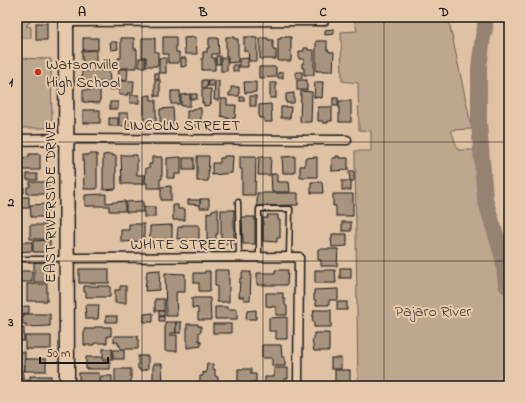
<svg xmlns="http://www.w3.org/2000/svg" width="526" height="403" font-family="'Indie Flower',sans-serif">
	<rect width="100%" height="100%" fill="#ddc2a6"/>
	<filter id="ink" filterUnits="userSpaceOnUse"><feTurbulence type="fractalNoise" baseFrequency=".025" numOctaves="2"/><feDisplacementMap in="SourceGraphic" scale="8" xChannelSelector="R" yChannelSelector="G"/><feConvolveMatrix kernelMatrix="1 2 1 2 8 2 1 2 1" color-interpolation-filters="sRGB"/></filter>
	<g filter="url(#ink)">
		<g fill="#bda78f" stroke="#6c6256">
			<polygon points="18,17 35,17 26,26 31,27 31,38 17,38 17,18"/>
			<polygon points="354,17 448,17 472,129 451,130 458,150 476,150 509,301 509,386 358,386 355,151 371,151 371,131 359,130 358,83 342,81 341,32 357,31"/>
			<polygon points="17,58 51,59 52,121 50,125 46,128 17,128"/>
		</g>
		<g fill="none" stroke-linecap="round" stroke-linejoin="round">
			<polyline stroke="#948272" stroke-width="16" points="485,17 485,29 483,36 479,68 479,123 485,199 503,258 506,285 509,287"/>
		</g>
		<g fill="#a7947f" stroke="#1c1c1c">
			<rect x="36" y="23" width="11" height="17"/>
			<polygon points="334,29 334,34 325,35 325,30"/>
			<polygon points="163,37 176,37 176,52 179,52 179,63 168,63 168,54 163,54"/>
			<polygon points="196,37 197,54 185,54 184,38"/>
			<polygon points="226,37 234,37 234,39 238,39 238,62 228,63 228,56 226,56"/>
			<polygon points="244,37 253,37 253,38 257,38 257,61 249,61 248,51 244,51"/>
			<polygon points="281,37 291,37 291,61 278,61 278,39 281,39"/>
			<rect x="83" y="38" width="15" height="12"/>
			<polygon points="121,38 134,38 134,49 137,49 137,68 118,68 118,58 121,58"/>
			<polygon points="142,38 155,38 155,52 158,52 158,66 146,66 146,57 142,57"/>
			<polygon points="209,38 218,38 219,54 212,54 212,58 215,58 215,70 202,70 202,58 203,58 203,52 207,52 207,48 209,48"/>
			<polygon points="260,38 268,38 268,40 273,40 273,50 276,50 276,59 260,59"/>
			<polygon points="316,41 327,41 327,50 329,50 329,52 334,52 333,71 316,71"/>
			<polygon points="110,42 117,42 118,49 111,50"/>
			<polygon points="304,48 308,48 308,50 314,50 314,75 304,75 304,68 302,68 302,63 304,63 304,59 299,59 299,51 304,51"/>
			<polygon points="96,50 96,64 83,65 83,60 82,60 82,51"/>
			<rect x="216" y="56" width="4" height="8"/>
			<rect x="139" y="58" width="6" height="9"/>
			<rect x="159" y="58" width="7" height="15"/>
			<polygon points="181,58 186,58 186,66 181,67"/>
			<rect x="221" y="58" width="6" height="13"/>
			<polygon points="248,58 248,67 239,67 239,59"/>
			<polygon points="100,64 117,64 117,69 100,70"/>
			<rect x="233" y="65" width="5" height="6"/>
			<polygon points="259,67 276,67 276,77 259,78"/>
			<polygon points="119,69 128,69 127,80 118,80"/>
			<polygon points="109,70 110,82 82,82 82,71"/>
			<polygon points="283,72 283,78 278,78 278,73"/>
			<rect x="296" y="72" width="6" height="6"/>
			<rect x="155" y="73" width="4" height="6"/>
			<rect x="155" y="80" width="5" height="16"/>
			<polygon points="202,80 207,80 208,86 206,86 206,88 202,88"/>
			<rect x="208" y="80" width="5" height="6"/>
			<rect x="297" y="80" width="10" height="10"/>
			<polygon points="119,81 134,81 133,93 127,93 128,95 119,95"/>
			<polygon points="215,81 219,81 219,100 214,100"/>
			<polygon points="244,82 256,82 256,92 245,93"/>
			<polygon points="315,82 323,82 322,98 314,97"/>
			<polygon points="109,83 118,83 118,89 109,90"/>
			<rect x="270" y="83" width="6" height="15"/>
			<polygon points="231,87 239,87 239,96 229,96 229,93 231,92"/>
			<polygon points="202,89 211,89 211,104 210,103 210,105 204,106 204,103 202,103"/>
			<polygon points="83,90 100,90 100,103 83,102"/>
			<rect x="171" y="91" width="9" height="13"/>
			<polygon points="301,91 312,92 311,122 300,122"/>
			<polygon points="294,93 294,103 286,103 286,94"/>
			<polygon points="190,94 190,106 181,106 181,95"/>
			<rect x="191" y="94" width="6" height="5"/>
			<rect x="130" y="95" width="9" height="8"/>
			<polygon points="151,95 151,100 156,100 156,122 152,122 152,124 144,124 144,96"/>
			<rect x="250" y="96" width="6" height="10"/>
			<rect x="240" y="97" width="4" height="4"/>
			<rect x="333" y="98" width="5" height="8"/>
			<polygon points="221,99 227,99 227,105 236,105 235,118 233,118 233,120 228,120 228,118 225,118 225,117 221,116"/>
			<rect x="339" y="101" width="12" height="21"/>
			<rect x="110" y="102" width="8" height="7"/>
			<polygon points="271,104 272,122 264,122 264,118 259,118 259,105"/>
			<polygon points="281,107 291,107 290,118 281,118"/>
			<polygon points="318,107 332,107 332,121 328,121 328,123 323,123 323,121 318,121"/>
			<polygon points="173,108 174,124 160,125 160,109"/>
			<polygon points="201,108 201,127 190,127 190,124 187,124 187,111 192,111 192,109"/>
			<rect x="83" y="110" width="17" height="13"/>
			<polygon points="119,113 128,113 129,126 119,126"/>
			<rect x="109" y="118" width="9" height="8"/>
			<polygon points="29,154 40,154 40,170 17,170 17,158 29,157"/>
			<polygon points="88,154 97,154 97,189 84,189 83,155 88,155"/>
			<polygon points="112,154 112,156 116,155 116,189 103,190 103,155"/>
			<polygon points="121,155 137,155 137,175 144,175 144,184 122,184"/>
			<polygon points="197,156 209,156 208,181 197,181"/>
			<polygon points="224,156 233,156 232,173 212,175 212,163 220,163 220,158 224,158"/>
			<polygon points="240,156 256,156 255,195 242,195 242,169 240,169"/>
			<polygon points="295,156 295,173 283,173 282,157"/>
			<polygon points="336,156 339,156 339,158 348,158 348,170 332,171 332,158 336,158"/>
			<polygon points="152,157 162,157 162,179 160,179 160,188 147,188 147,183 145,183 146,168 149,168 149,164 152,164"/>
			<polygon points="181,157 181,174 175,174 175,178 167,178 167,158"/>
			<polygon points="259,157 271,157 270,175 258,175"/>
			<polygon points="317,157 317,177 300,177 300,166 305,166 305,158"/>
			<rect x="183" y="158" width="11" height="12"/>
			<polygon points="349,171 354,171 354,181 350,181"/>
			<rect x="27" y="174" width="10" height="6"/>
			<polygon points="271,174 277,174 277,182 289,182 290,192 272,192"/>
			<rect x="17" y="175" width="7" height="18"/>
			<rect x="342" y="181" width="9" height="9"/>
			<polygon points="30,182 48,182 48,194 27,194 27,187 30,187"/>
			<polygon points="311,182 322,182 323,193 311,193"/>
			<polygon points="171,186 171,200 161,200 161,187"/>
			<polygon points="257,193 298,193 298,205 257,206"/>
			<polygon points="106,194 106,203 125,201 125,211 109,211 109,206 85,206 85,195"/>
			<polygon points="333,194 353,194 353,216 336,216 336,206 333,206"/>
			<polygon points="17,196 20,196 21,210 17,210"/>
			<rect x="21" y="197" width="8" height="11"/>
			<rect x="200" y="199" width="9" height="9"/>
			<polygon points="188,200 200,200 200,205 188,204"/>
			<polygon points="143,201 143,212 126,212 126,202"/>
			<polygon points="50,204 50,212 47,212 47,217 31,217 30,205"/>
			<polygon points="173,205 178,205 178,209 185,209 185,220 173,220"/>
			<rect x="144" y="207" width="11" height="10"/>
			<polygon points="218,209 218,234 216,234 216,239 207,240 207,213 212,212 212,210"/>
			<rect x="221" y="210" width="13" height="34"/>
			<polygon points="267,215 278,215 278,220 280,220 280,238 277,238 277,242 263,241 263,218 268,218"/>
			<polygon points="242,217 255,217 255,244 243,244"/>
			<rect x="342" y="222" width="9" height="9"/>
			<polygon points="129,224 144,224 144,241 121,242 121,230 129,230"/>
			<polygon points="30,225 49,225 49,234 47,234 47,239 30,239"/>
			<polygon points="172,225 172,241 154,241 154,239 150,239 150,226"/>
			<polygon points="182,225 199,225 199,241 184,241 184,239 177,239 178,227 182,227"/>
			<polygon points="332,234 347,234 347,246 332,247 331,239 332,239"/>
			<polygon points="50,240 50,247 47,247 47,252 33,252 33,241"/>
			<polygon points="17,242 32,242 32,251 17,252"/>
			<polygon points="318,249 338,249 337,266 321,266 321,260 318,260"/>
			<rect x="34" y="262" width="13" height="20"/>
			<rect x="340" y="268" width="11" height="10"/>
			<rect x="79" y="269" width="30" height="14"/>
			<polygon points="160,270 159,290 145,291 147,271"/>
			<polygon points="215,270 229,270 229,302 217,302 217,286 215,286"/>
			<polygon points="275,270 288,270 287,285 257,285 257,273 275,273"/>
			<polygon points="315,270 335,270 336,283 315,283"/>
			<rect x="19" y="271" width="13" height="11"/>
			<polygon points="205,271 210,271 210,291 199,291 199,283 194,283 194,273 205,273"/>
			<polygon points="242,272 251,272 250,300 244,300 244,297 239,297 240,278 242,278"/>
			<polygon points="165,273 185,274 185,292 176,292 177,316 166,316"/>
			<rect x="27" y="284" width="20" height="17"/>
			<polygon points="84,286 110,286 110,297 86,297 86,292 84,292"/>
			<polygon points="120,286 126,286 126,303 115,303 115,290 120,290"/>
			<polygon points="338,289 338,300 329,300 329,305 316,305 316,300 314,300 314,290"/>
			<polygon points="266,293 283,293 283,299 285,299 285,305 287,306 287,315 276,315 276,307 266,306"/>
			<polygon points="192,298 210,298 211,320 198,320 198,308 192,308"/>
			<rect x="155" y="299" width="9" height="12"/>
			<rect x="337" y="302" width="10" height="8"/>
			<polygon points="85,305 99,305 98,319 86,319"/>
			<polygon points="29,306 29,313 17,314 17,307"/>
			<polygon points="215,307 227,307 227,309 237,309 237,319 215,319"/>
			<polygon points="256,310 256,319 246,319 247,311"/>
			<polygon points="314,310 331,310 331,327 314,327 314,321 312,321"/>
			<rect x="159" y="311" width="5" height="5"/>
			<polygon points="153,313 153,322 144,322 144,314"/>
			<polygon points="24,314 50,314 50,326 26,327 26,324 23,324 22,317 24,317"/>
			<rect x="106" y="316" width="11" height="6"/>
			<polygon points="164,316 164,321 159,321 159,317"/>
			<polygon points="287,317 287,339 276,339 276,331 269,331 269,318"/>
			<polygon points="165,322 176,322 176,333 170,333 170,335 177,335 177,351 165,351"/>
			<rect x="176" y="322" width="5" height="11"/>
			<polygon points="187,324 198,324 198,326 201,326 201,332 199,332 199,341 201,341 201,346 187,348"/>
			<rect x="213" y="324" width="18" height="9"/>
			<polygon points="94,327 111,327 111,336 107,336 107,343 94,343 94,345 84,345 84,329 94,329"/>
			<polygon points="24,328 24,341 17,341 17,329"/>
			<polygon points="314,333 329,333 329,351 314,351 312,340 314,340"/>
			<rect x="25" y="336" width="26" height="13"/>
			<polygon points="114,336 138,336 138,349 120,349 120,345 118,345 118,342 114,342"/>
			<polygon points="262,345 281,345 282,357 285,357 285,366 272,366 272,358 262,358"/>
			<rect x="103" y="349" width="9" height="10"/>
			<rect x="113" y="350" width="11" height="9"/>
			<rect x="17" y="352" width="8" height="19"/>
			<polygon points="138,356 148,356 148,369 140,371 140,369 138,369"/>
			<polygon points="86,357 103,357 103,361 110,361 110,369 86,369"/>
			<rect x="331" y="358" width="10" height="11"/>
			<rect x="25" y="359" width="21" height="12"/>
			<polygon points="207,363 213,364 213,369 215,369 215,376 218,377 218,384 204,386 204,384 200,384 200,376 203,376 203,372 206,373"/>
			<polygon points="153,364 162,364 163,386 153,386"/>
			<polygon points="274,368 288,368 288,379 284,379 284,384 282,384 282,386 265,386 265,377 274,377"/>
			<rect x="115" y="369" width="16" height="17"/>
			<polygon points="238,369 251,369 251,374 256,374 256,382 251,382 251,386 238,386"/>
			<rect x="335" y="370" width="15" height="16"/>
			<rect x="17" y="373" width="6" height="5"/>
			<rect x="79" y="373" width="20" height="13"/>
			<rect x="30" y="376" width="21" height="10"/>
			<polygon points="101,376 112,376 112,386 100,386"/>
			<rect x="17" y="379" width="11" height="7"/>
		</g>
		<g fill="none" stroke-linecap="round" stroke-linejoin="round">
			<defs>
				<g id="service">
					<polyline points="238,202 239,257"/>
					<polyline points="259,257 259,209 290,209 289,257"/>
					<polyline points="17,259 65,259"/>
				</g>
				<g id="minor">
					<polyline points="66,22 324,21"/>
					<polyline points="66,139 347,140"/>
					<polyline points="67,258 299,257 298,386"/>
				</g>
				<polyline id="tertiary" points="17,140 66,139"/>
				<polyline id="trunk" points="66,17 67,386"/>
			</defs>
			<use href="#service" stroke="#1c1c1c" stroke-width="7"/>
			<use href="#minor" stroke="#1c1c1c" stroke-width="11"/>
			<use href="#tertiary" stroke="#1c1c1c" stroke-width="13"/>
			<use href="#trunk" stroke="#1c1c1c" stroke-width="17"/>
			<use href="#service" stroke="#e5c9ac" stroke-width="4"/>
			<use href="#minor" stroke="#e5c9ac" stroke-width="8"/>
			<use href="#tertiary" stroke="#e5c9ac" stroke-width="10"/>
			<use href="#trunk" stroke="#e5c9ac" stroke-width="14"/>
		</g>
	</g>
	<path fill="none" stroke="#1c1c1c" stroke-width="1" stroke-opacity="0.55" d="M142,17v369M263,17v369M384,17v369M17,142h492M17,261h492"/>
	<circle fill="#c8321e" stroke="#e5c9ac" stroke-width="1.5" cx="38" cy="72" r="4"/>
	<g text-anchor="middle" stroke-width="4" stroke-linejoin="round" paint-order="stroke">
		<g font-size="16" fill="#1c1c1c" stroke="#e5c9ac" text-anchor="start">
			<text x="46" y="69">Watsonville<tspan x="46" dy="18">High School</tspan></text>
		</g>
		<g font-size="16" fill="#1c1c1c" stroke="#e5c9ac">
			<text x="182" y="130">LINCOLN STREET</text>
			<text transform="translate(49 202) rotate(-90)" y="6">EAST RIVERSIDE DRIVE</text>
			<text x="183" y="249">WHITE STREET</text>
		</g>
		<g font-size="16" fill="#443f39" stroke="#e5c9ac">
			<text x="433" y="316">Pajaro River</text>
		</g>
	</g>
	<rect width="526" height="403" fill="none" stroke="#e5c9ac" stroke-width="44"/>
	<path d="M40 357v6h68v-6" fill="none" stroke="#1c1c1c" stroke-width="2"/>
	<text x="46" y="357" font-size="12" fill="#1c1c1c" stroke="#e5c9ac" stroke-width="3" paint-order="stroke">50 m</text>
	<rect x="22" y="22" width="482" height="359" fill="none" stroke="#1c1c1c" stroke-width="1.5"/>
	<g font-size="13" text-anchor="middle" font-weight="bold" fill="#1c1c1c">
		<text x="82" y="16">A</text>
		<text x="203" y="16">B</text>
		<text x="323" y="16">C</text>
		<text x="444" y="16">D</text>
		<text x="11" y="86">1</text>
		<text x="11" y="206">2</text>
		<text x="11" y="326">3</text>
	</g>
</svg>
